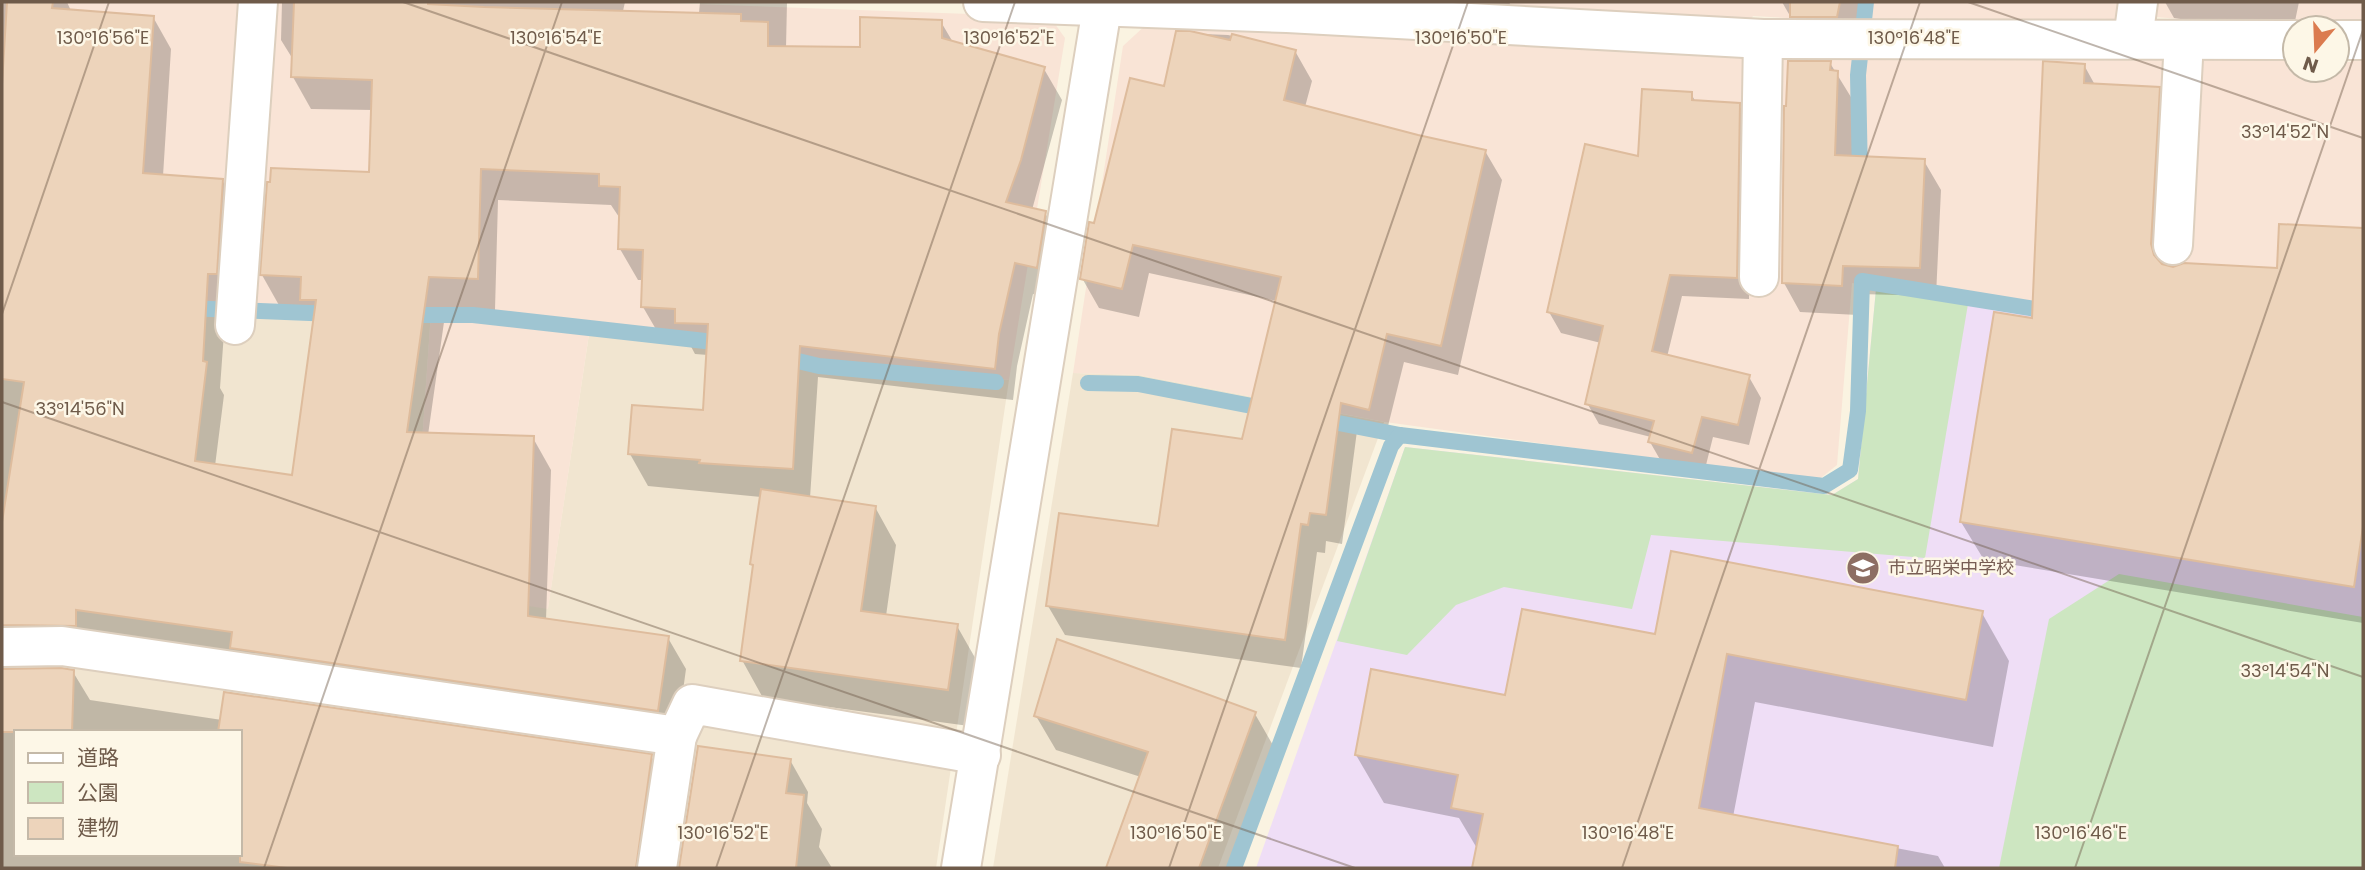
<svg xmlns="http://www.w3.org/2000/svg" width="2365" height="870" font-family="Poppins,'Noto Sans JP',sans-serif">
	<rect width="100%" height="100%" fill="#faf3e1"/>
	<g fill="#f1e5d0" fill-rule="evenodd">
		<path d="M2,289l45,7 384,16 -19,276 136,20 41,-274 420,46 -73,488h-934zM16,732h224v122h-224z"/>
		<polygon points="1073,373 1139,375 1384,422 1218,868 993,868"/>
	</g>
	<g fill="#f9e4d6">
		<polygon points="2,2 641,2 1050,17 1065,38 1009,380 589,334 548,609 412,588 431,312 47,296 2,289"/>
		<polygon points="1468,2 2363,2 2363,23 2337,28 2295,29 2122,14 2120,25 1888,24 1753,16 1746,25"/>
		<polygon points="1148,23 1939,60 1941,49 2295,61 2295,70 2337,70 2337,62 2351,62 2355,57 2363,57 2363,367 1852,283 1837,465 1817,481 1385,422 1139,375 1073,373 1123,46"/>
	</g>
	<polygon fill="#efdef6" points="1876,289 2363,367 2363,868 1256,868 1405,447 1832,495 1858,479"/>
	<g fill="#cde6c1">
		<polygon points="1876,289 1968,304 1925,558 1651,535 1632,609 1504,587 1456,605 1407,655 1337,641 1405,447 1832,495 1858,479"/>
		<polygon points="2119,574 2363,617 2363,868 1999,868 2049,619"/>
	</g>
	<g fill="#0003" fill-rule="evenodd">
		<polygon points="2,2 67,2 71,11 153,17 171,49 163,176 222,180 241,212 226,305 220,388 224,395 215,466 294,477 315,321 307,307 280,307 262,275 371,174 373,110 311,109 293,77 294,61 281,40 282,2 625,2 623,11 699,13 700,2 787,2 786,48 862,49 941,22 954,44 1044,69 1062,100 1032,210 1045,213 1064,245 1055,299 1033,294 1017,366 1013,400 818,377 810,498 875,507 896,545 886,616 957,626 978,663 969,726 763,698 742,660 754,568 751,564 761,497 648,486 630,454 704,411 708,355 695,354 687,339 661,338 643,307 643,280 638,280 620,249 621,217 619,217 611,205 498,200 495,310 446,308 428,435 533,438 551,470 546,620 668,638 686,669 676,742 250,680 9,659 2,667 2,553 31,553 2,544"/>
		<polygon points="1452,2 1510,2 1508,14"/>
		<polygon points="1782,2 1864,2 1857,52 1797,28"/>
		<polygon points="2165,2 2299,2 2294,26 2278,34 2174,18"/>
		<polygon points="1178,33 1228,35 1295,51 1312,81 1305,107 1485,151 1502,180 1458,375 1404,362 1385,438 1357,431 1342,544 1326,541 1325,553 1317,552 1301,668 1065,635 1048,606 1159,528 1243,441 1277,301 1149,273 1139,317 1099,308 1082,278 1095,225 1165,88"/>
		<polygon points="1830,63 1854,102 1852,157 1924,161 1941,190 1936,296 1859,294 1858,315 1800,312 1784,283"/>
		<polygon points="2084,65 2095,85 2159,88 2181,127 2173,268 2278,269 2280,226 2363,230 2363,623 1984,560 1961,522 2034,320"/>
		<polygon points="1691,94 1696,102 1739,105 1751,126 1749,299 1682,296 1667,357 1749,377 1761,398 1749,445 1713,437 1704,473 1662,463 1650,442 1651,437 1599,424 1587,403 1601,343 1561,333 1549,312 1640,158"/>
		<polygon points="1982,613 2009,661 1993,747 1755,702 1733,817 1938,856 1945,868 1474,868 1478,850 1459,818 1384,803 1356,755 1507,697 1657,636"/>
		<path d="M60,670l13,2 17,28 132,20 429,36 18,32 -12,80h-655v-197zM16,732h224v122h-224z"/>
		<polygon points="1255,714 1274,747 1230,868 1108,868 1141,777 1056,750 1036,716"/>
		<polygon points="699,748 790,760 808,792 807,803 822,829 819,847 832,868 681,868"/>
	</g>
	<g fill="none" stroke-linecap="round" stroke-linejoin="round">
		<g stroke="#9fc5d2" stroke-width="16">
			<polyline points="1860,177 1858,75 1866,2"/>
			<polyline points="185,308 334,314"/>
			<polyline points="402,315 473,315 705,341 728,346"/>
			<polyline points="781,357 819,366 996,382"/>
			<polyline points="1088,383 1138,384 1272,410"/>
			<polyline points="1318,419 1400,435"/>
			<polyline points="1234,868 1391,446 1400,435 1824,486 1850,470 1858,411 1862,281 2054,312"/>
		</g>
	</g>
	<g fill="#edd4bb" stroke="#debc9d" stroke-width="2">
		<polygon points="7,2 53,2 52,8 154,16 143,173 223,179 217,274 208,274 203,361 207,362 195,461 292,475 316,300 300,300 301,277 260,275 267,182 270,182 271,168 369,172 372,80 291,77 294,2 428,2 428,4 484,7 741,14 741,21 768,22 768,46 860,47 860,17 942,20 942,38 1045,67 1021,160 1006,202 1046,211 1037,268 1015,263 999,334 995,369 800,346 793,469 699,463 700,460 628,454 632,405 703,410 708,324 675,323 675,309 641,307 643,250 618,249 620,187 599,186 599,174 481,169 478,279 429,277 407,432 534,436 528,616 669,636 658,711 230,648 232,632 76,610 76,626 2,625 2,522 24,382 2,379 2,84"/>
		<polygon points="1790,2 1840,2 1837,17 1790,17"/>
		<polygon points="1176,31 1190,31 1230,40 1232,34 1296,50 1284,100 1418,135 1486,150 1441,346 1387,334 1369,410 1341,403 1326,515 1310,513 1308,525 1301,524 1285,640 1046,606 1059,513 1158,526 1172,429 1242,439 1281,277 1133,245 1122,289 1080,279 1089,222 1094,223 1130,78 1164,86"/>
		<polygon points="1788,61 1831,61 1830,70 1838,71 1835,155 1925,159 1920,268 1843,266 1842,286 1782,283 1784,106 1786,106"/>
		<polygon points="2043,61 2085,64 2084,83 2160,87 2151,244 2154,255 2162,264 2173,267 2184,263 2277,268 2279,224 2363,228 2363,527 2354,587 1960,522 1994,312 2032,318"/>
		<polygon points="1642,89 1692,92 1692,100 1740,103 1737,278 1670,275 1652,351 1750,375 1738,425 1702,417 1692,453 1648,442 1654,421 1585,404 1603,326 1547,312 1585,144 1638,156"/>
		<polygon points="761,489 876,506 861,611 958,624 948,690 740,661 753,565 750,564"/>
		<polygon points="1671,551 1983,611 1966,700 1727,654 1699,808 1898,846 1895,868 1472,868 1483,814 1451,808 1458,775 1355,755 1371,669 1505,695 1522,609 1655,634"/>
		<polygon points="1057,639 1256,712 1199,868 1106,868 1148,752 1034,716"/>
		<polygon points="61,668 74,670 72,732 2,732 2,669"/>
		<polygon points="224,692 652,754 636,868 287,868 240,862 240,732 218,732"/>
		<polygon points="698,746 791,759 786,793 804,795 796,868 679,868"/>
	</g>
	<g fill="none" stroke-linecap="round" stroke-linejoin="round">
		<defs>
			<g id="minor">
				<polyline points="983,2 1287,13 1763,39 2295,40"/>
				<polyline points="2133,39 2138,2"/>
				<polyline points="2337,40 2363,40"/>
				<polyline points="2173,245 2184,40"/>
				<polyline points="1759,277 1763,39"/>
				<polyline points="235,325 258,2"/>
				<polyline points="2,647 62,646 677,736 692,704 981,755"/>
				<polyline points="657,868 677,736"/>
				<polyline points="961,868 1103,2"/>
			</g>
		</defs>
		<use href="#minor" stroke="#ddcfbe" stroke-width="42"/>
		<use href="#minor" stroke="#fff" stroke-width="38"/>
	</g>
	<path fill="none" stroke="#6f5b4a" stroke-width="2" stroke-opacity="0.45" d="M403,2l1960,675M1968,2l395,136M2,314l107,-312M2,402l1353,466M264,868l298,-866M716,868l299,-866M1169,868l299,-866M1622,868l298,-866M2075,868l288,-838"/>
	<defs>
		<symbol id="school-disc" viewBox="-11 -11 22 22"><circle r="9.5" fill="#8d6e63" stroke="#fdf7e7"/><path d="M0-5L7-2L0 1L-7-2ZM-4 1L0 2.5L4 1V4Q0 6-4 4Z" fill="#fff"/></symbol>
	</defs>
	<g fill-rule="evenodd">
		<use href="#school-disc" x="1844" y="549" width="38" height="38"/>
	</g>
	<g text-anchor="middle" stroke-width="5" stroke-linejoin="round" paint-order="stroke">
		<g font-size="18" fill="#785e54" stroke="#fdf7e7" text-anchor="start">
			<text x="1888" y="574">市立昭栄中学校</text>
		</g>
	</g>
	<g font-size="18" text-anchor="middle" fill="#6f5b4a" stroke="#fdf7e7" stroke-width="5" stroke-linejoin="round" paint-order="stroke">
		<text x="103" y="44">130°16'56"E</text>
		<text x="556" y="44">130°16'54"E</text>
		<text x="1009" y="44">130°16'52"E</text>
		<text x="1461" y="44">130°16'50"E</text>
		<text x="1914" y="44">130°16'48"E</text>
		<text x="2285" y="138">33°14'52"N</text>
		<text x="80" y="415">33°14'56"N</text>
		<text x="2285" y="677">33°14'54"N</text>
		<text x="723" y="839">130°16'52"E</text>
		<text x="1176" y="839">130°16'50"E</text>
		<text x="1628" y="839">130°16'48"E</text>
		<text x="2081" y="839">130°16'46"E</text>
	</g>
	<rect width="2365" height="870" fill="none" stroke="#6f5b4a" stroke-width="7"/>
	<rect x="14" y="730" width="228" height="126" fill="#fdf7e7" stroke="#c4b9a8" stroke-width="2"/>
	<rect x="28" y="753" width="35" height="10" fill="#ffffff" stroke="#c4b9a8" stroke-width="2"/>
	<text x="77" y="765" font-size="21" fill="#6f5b4a">道路</text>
	<rect x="28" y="782" width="35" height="21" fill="#cde6c1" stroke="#c4b9a8" stroke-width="2"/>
	<text x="77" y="800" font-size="21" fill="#6f5b4a">公園</text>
	<rect x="28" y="818" width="35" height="21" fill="#edd4bb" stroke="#c4b9a8" stroke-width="2"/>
	<text x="77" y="835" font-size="21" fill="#6f5b4a">建物</text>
	<g transform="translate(2316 49) rotate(199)"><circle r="33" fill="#fdf7e7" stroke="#c4b9a8" stroke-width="2"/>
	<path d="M0-5L12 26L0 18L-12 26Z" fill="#db7b4f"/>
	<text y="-10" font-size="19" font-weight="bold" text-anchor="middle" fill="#6f5b4a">N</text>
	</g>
</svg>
